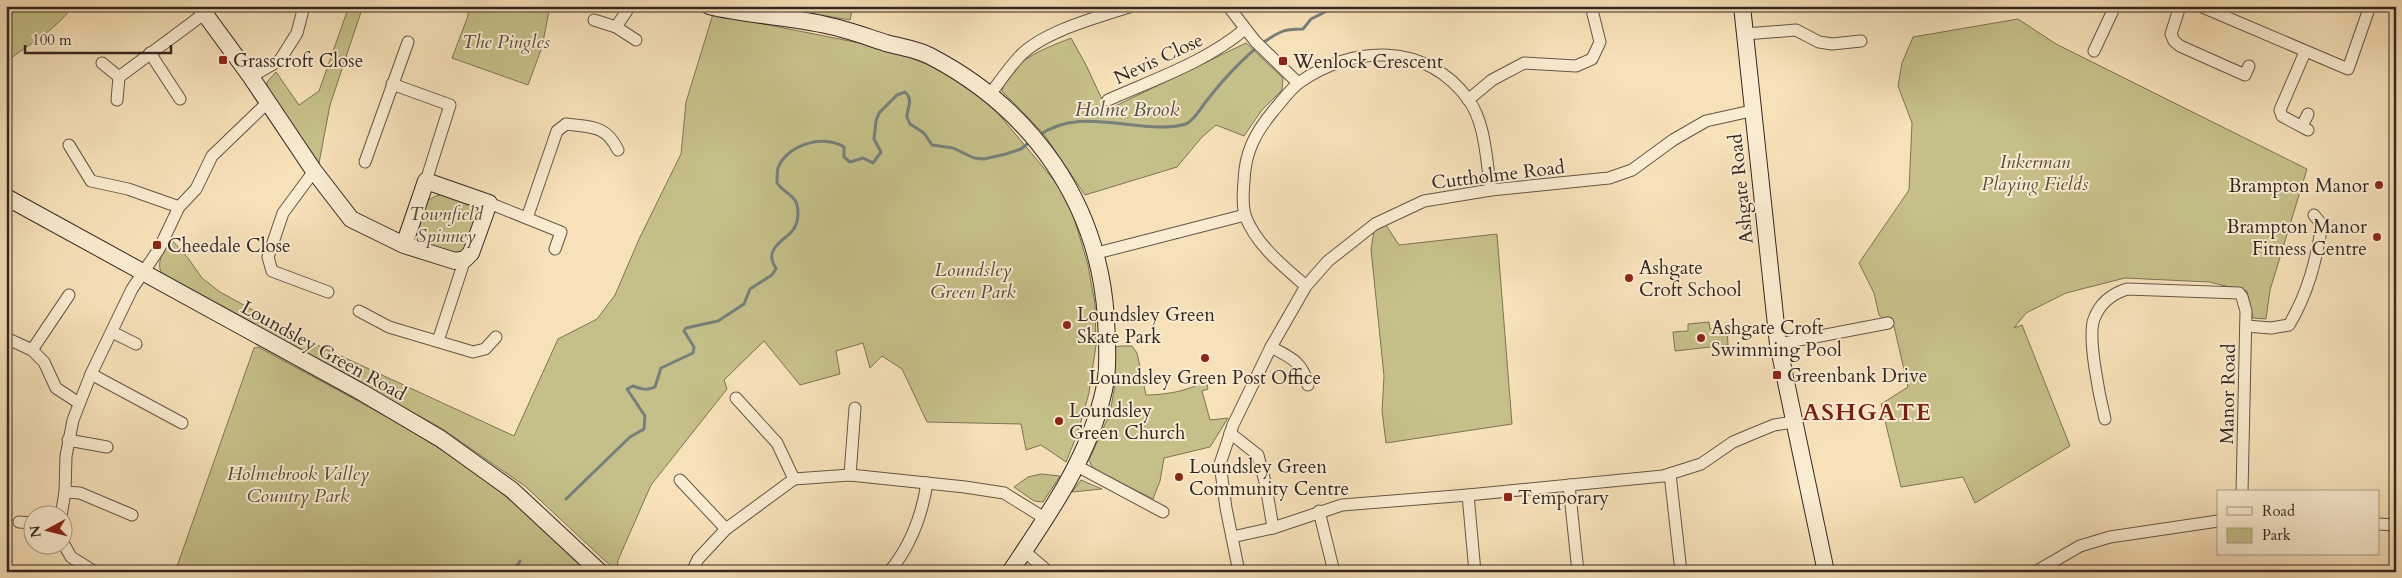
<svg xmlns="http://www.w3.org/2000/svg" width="2402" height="578" font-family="Cardo,serif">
	<rect width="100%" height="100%" fill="#f7e1b8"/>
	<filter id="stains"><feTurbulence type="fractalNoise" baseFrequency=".004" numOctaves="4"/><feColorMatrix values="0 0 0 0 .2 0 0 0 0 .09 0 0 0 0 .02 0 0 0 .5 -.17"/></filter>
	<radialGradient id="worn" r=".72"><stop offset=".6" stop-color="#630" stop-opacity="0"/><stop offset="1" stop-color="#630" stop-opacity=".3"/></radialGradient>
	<g fill="#c5c089" stroke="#7c7456">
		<path d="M6,6h67c-18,25 -43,37 -67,56z"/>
		<polygon points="349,6 363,6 330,105 319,163 267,88 267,82 276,72 299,105 319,91"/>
		<polygon points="455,6 550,6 542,47 528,85 452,58 468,16 468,12"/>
		<polygon points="767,6 853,6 850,20"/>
		<path d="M713,14l172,34 54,21 52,36 67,80 14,26 16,54 7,39 1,41 -7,48 -11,39 -12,30 -25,-17 -15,5 -5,-26 -94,-2 -25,-53 -20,-13 -12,12 -7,-25 -27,8 4,23 -40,11 -36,-44 -40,39 3,9 -76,96 -33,75 -1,12 -92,-86 -84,-58 -279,-154c-7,-12 3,-25 8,-36l18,20 14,20 18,14 95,52 199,92 44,-97 39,-20 18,-24 25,-58 41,-83 5,-52z"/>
		<polygon points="2018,19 2056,44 2307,169 2270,290 2266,319 2253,318 2247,291 2209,282 2125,278 2066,293 2026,313 2014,328 2022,325 2070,446 1975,503 1963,477 1901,487 1881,404 1908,387 1894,326 1879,315 1874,293 1859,263 1909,190 1912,123 1898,86 1902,63 1913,37"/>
		<path d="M1071,38l15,27 21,45 139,-67 37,35 -1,12 -20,20 -18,26 -28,-11 -14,12 -25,30 -92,28 -42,-62 -41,-42c6,-30 44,-43 69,-53z"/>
		<path d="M440,195c15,2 26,6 36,18v10l-13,29c-9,3 -14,1 -23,-2 -5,-2 -14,-3 -18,-7 -16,-15 -1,-45 18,-48z"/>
		<polygon points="1386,225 1399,245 1497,234 1512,424 1386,443 1382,411 1384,376 1371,249 1374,231"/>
		<polygon points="1709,322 1710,329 1727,328 1728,345 1675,351 1673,332 1688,331 1688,324"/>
		<path d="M1121,346h11l5,7 9,42c19,0 44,-4 60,-15l2,9 -6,2 8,29 18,-2 -18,29 -46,11 -4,23 -7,18 -60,-30 -4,-9 21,-47 5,-28 -2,-30 3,-8z"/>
		<path d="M258,347c71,39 144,75 211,121 43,31 82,68 121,104h-415l79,-224z"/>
		<polygon points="1041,474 1060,476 1043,502 1034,501 1014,487 1028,477"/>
		<polygon points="1081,480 1102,489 1072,492"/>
	</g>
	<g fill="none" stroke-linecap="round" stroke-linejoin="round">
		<g stroke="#75807d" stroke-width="3">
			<path d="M1038,136c37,-27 80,-9 122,-9 9,0 17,0 26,-3 8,-3 16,-18 22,-25 17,-22 48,-56 73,-67 6,-3 15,-3 22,-3l8,-10 26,-13"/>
			<path d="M566,499l64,-62 14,-8 1,-13 -18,-27 6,-3c8,3 14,5 22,1l6,-19 32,-15 1,-6 -10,-16 2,-3 32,-7 26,-17 6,-15 22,-14 4,-6c-3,-6 -6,-11 -3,-18 8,-16 24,-14 25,-37 0,-5 -1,-12 -4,-15 -5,-6 -12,-9 -17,-16 0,-4 0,-11 1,-15 9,-24 47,-34 66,-21v10l6,5 13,-4 10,5 8,-11 -7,-13 2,-18 3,-8 18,-18 8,-3c9,8 2,15 2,25l3,7 14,9 8,12 21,3 21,10 10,1 22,-5 15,-5 10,-8"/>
			<polyline points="513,572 520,561"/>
		</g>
		<defs>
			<g id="street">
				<polyline points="1228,6 1255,41 1298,83"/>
				<polyline points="2180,6 2171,34 2174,41 2180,46 2245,75 2249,66"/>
				<polyline points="2200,6 2348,69 2370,6"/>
				<polyline points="594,20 616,27 636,40"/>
				<polyline points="616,27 630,6"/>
				<polyline points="1745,34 1796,30 1819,42 1832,44 1861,41"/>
				<polyline points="2094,51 2115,6"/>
				<polyline points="2305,52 2280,110 2282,116 2308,130"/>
				<polyline points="150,53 180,99"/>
				<polyline points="102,63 119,77 205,13"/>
				<polyline points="251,77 280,60 297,33 303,10 301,6"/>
				<polyline points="392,84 450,105 426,181"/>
				<path d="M991,93c9,-12 18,-25 28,-36 24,-26 80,-40 113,-51"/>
				<polyline points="117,100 119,77"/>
				<path d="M1108,100c47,-21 98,-38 137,-71"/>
				<polyline points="1468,100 1492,80 1524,63 1576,66 1592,59 1600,42 1591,6"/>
				<polyline points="2302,126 2308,114"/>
				<polyline points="69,145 91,181 128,189 179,207"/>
				<polyline points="365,162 408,42"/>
				<polyline points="314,171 283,213 268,257 272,271 328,292"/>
				<polyline points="489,203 561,232 555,249"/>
				<path d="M527,218l30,-87 9,-7c25,3 40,1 52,26"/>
				<polyline points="1097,253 1245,215"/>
				<path d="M1306,286c-22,-19 -51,-42 -61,-71 -3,-11 -2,-23 -1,-34 1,-29 11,-48 30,-71 8,-9 16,-21 26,-28 53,-37 126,-40 168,17 18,24 18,62 23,91"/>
				<polyline points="359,311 389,327 473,352 485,349 496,337"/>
				<path d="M2246,326l25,2 18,-3c19,-32 27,-64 33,-100l-8,-10"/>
				<polyline points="112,332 136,344"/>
				<polyline points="6,338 32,350 44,362 56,388 79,403"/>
				<polyline points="438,341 465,259"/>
				<polyline points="1778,344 1888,323"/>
				<path d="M1271,347c19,10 32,15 37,38"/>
				<polyline points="32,350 69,295"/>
				<polyline points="91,374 182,423"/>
				<polyline points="736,398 777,443 794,479"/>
				<path d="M2105,419c-5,-20 -18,-82 -11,-100 6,-16 17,-25 33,-30l112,4 3,4 4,14 -4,181"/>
				<polyline points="1230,433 1258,455 1266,486 1273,528"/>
				<polyline points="68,440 107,447"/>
				<polyline points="1077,466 1163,512"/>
				<polyline points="1670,474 1681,572"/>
				<polyline points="850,475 855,408"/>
				<polyline points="680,480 726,529"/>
				<polyline points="1569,485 1578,572"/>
				<polyline points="65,492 80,493 132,515"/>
				<polyline points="1468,495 1475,572"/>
				<polyline points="1319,511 1334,572"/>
				<polyline points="61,516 65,492 66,456 73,420 91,374 132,289 159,249 179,207 196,189 212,156 267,103"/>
				<polyline points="19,522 32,523"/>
				<polyline points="2378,524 2396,525"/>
				<polyline points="1232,537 1273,528 1342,505 1468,495 1663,476 1701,464 1733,442 1752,434 1774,425 1793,422"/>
				<polyline points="62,541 71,557 95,572"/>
				<polyline points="1024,551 1044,568 1044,572"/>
				<polyline points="692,572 698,559 726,529 794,479 850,475 965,487 1004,493 1046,519"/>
				<path d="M889,572c21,-25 33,-57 38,-89"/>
				<polyline points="1239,572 1226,508 1220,464 1233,425 1271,347 1306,286 1328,261 1375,224 1424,201 1491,190 1609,178 1632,170 1673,140 1706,121 1751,111"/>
				<polyline points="2035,572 2080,546 2110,537 2218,521"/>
			</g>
			<g id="secondary">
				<polyline points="199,6 251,77 314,171 351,219 404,245 455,261 465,259 471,253 489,203 426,181 404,245"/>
				<path d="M709,6c40,10 81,10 121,20 19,4 37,11 56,17 14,4 31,6 44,13 102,53 169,147 176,263 1,22 3,49 -2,71 -15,68 -56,125 -94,182"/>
				<polyline points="1742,6 1778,344 1826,572"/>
				<polyline points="6,197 363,393 441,439 512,490 600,572"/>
			</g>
		</defs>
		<use href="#street" stroke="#655648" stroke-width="13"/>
		<use href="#secondary" stroke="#342723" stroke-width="18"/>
		<use href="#street" stroke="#faecd1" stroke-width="11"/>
		<use href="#secondary" stroke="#faecd1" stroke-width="16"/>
	</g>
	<g fill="#8f2418" stroke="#faecd1" stroke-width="2">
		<rect x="218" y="55" width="10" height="10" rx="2.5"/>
		<rect x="1278" y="56" width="10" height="10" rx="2.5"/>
		<circle cx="2379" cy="185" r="5"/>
		<circle cx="2377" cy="237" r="5"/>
		<rect x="152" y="240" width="10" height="10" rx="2.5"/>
		<circle cx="1629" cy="278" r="5"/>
		<circle cx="1067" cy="325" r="5"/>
		<circle cx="1701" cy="338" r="5"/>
		<circle cx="1205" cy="358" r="5"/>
		<rect x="1772" y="370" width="10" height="10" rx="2.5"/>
		<circle cx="1059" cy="421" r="5"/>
		<circle cx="1179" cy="477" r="5"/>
		<rect x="1503" y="492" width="10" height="10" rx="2.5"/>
	</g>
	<g text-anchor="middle" stroke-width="4" stroke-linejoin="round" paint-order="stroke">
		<g font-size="19" font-style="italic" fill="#584d3c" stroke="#faecd1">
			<text x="506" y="48">The Pingles</text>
			<text x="2035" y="168">Inkerman<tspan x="2035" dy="22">Playing Fields</tspan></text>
			<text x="446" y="220">Townfield<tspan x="446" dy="22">Spinney</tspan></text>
			<text x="973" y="276">Loundsley<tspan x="973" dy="22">Green Park</tspan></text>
			<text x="298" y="480">Holmebrook Valley<tspan x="298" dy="22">Country Park</tspan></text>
		</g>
		<g font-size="19" fill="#342723" stroke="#faecd1">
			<text transform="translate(1158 58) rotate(-25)" y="7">Nevis Close</text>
			<text transform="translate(1498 174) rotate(-7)" y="7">Cuttholme Road</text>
			<text transform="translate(1740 189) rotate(-96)" y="7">Ashgate Road</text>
			<text transform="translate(324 350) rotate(29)" y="7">Loundsley Green Road</text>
			<text transform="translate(2227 394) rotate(-89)" y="7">Manor Road</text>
		</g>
		<g font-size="19" fill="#342723" stroke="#faecd1" text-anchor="start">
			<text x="233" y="67">Grasscroft Close</text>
			<text x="1293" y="68">Wenlock Crescent</text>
			<text x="2369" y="192" text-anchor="end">Brampton Manor</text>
			<text x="2367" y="233" text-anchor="end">Brampton Manor<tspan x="2367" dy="22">Fitness Centre</tspan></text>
			<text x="167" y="252">Cheedale Close</text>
			<text x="1639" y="274">Ashgate<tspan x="1639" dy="22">Croft School</tspan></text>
			<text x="1077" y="321">Loundsley Green<tspan x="1077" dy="22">Skate Park</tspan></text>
			<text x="1711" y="334">Ashgate Croft<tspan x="1711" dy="22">Swimming Pool</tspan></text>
			<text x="1787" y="382">Greenbank Drive</text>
			<text x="1205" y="384" text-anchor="middle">Loundsley Green Post Office</text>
			<text x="1069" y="417">Loundsley<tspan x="1069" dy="22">Green Church</tspan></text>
			<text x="1189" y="473">Loundsley Green<tspan x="1189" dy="22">Community Centre</tspan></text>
			<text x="1518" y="504">Temporary</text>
		</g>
		<g font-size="20" font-style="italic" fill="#555350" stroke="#faecd1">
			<text x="1127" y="116">Holme Brook</text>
		</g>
		<g font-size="24" font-weight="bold" letter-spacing="1" fill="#7a1f14" stroke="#faecd1">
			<text x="1867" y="420">ASHGATE</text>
		</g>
	</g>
	<rect width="2402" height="578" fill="none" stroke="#f7e1b8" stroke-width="25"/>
	<rect x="8" y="8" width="2387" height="563" fill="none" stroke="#342723" stroke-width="2.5"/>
	<rect x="12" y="12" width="2377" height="553" fill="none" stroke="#342723"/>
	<rect x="2217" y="490" width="162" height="65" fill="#faecd1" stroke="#ab9d8b"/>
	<rect x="2227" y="507" width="25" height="8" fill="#faecd1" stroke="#ab9d8b"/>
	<text x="2262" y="516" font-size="15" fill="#342723">Road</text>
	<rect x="2227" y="528" width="25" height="15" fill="#c5c089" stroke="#ab9d8b"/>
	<text x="2262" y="540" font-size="15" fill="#342723">Park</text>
	<g transform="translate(48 530) rotate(263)"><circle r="24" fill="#faecd1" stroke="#ab9d8b"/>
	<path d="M0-4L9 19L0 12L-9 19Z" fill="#8f2418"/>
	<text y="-8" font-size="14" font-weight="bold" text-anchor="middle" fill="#342723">N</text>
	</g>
	<path d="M25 45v8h146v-8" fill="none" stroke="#342723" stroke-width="2.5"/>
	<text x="32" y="45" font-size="15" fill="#342723" stroke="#faecd1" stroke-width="4" paint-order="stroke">100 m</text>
	<rect width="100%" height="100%" filter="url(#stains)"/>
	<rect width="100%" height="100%" fill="url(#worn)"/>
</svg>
